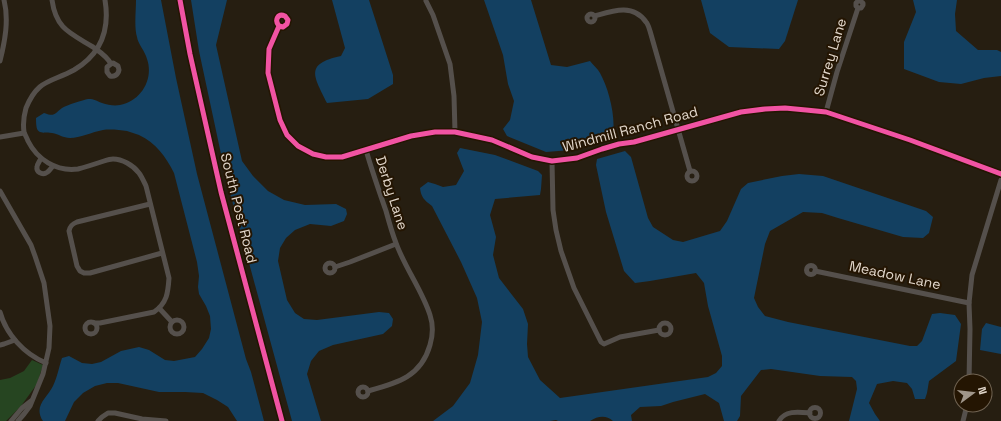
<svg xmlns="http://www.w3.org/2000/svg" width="1001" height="421" font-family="'Space Grotesk',sans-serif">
	<rect width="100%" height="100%" fill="#261e11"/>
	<polygon fill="#264521" points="32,360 43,365 37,384 21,406 6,421 0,421 0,380 10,378 24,371"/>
	<g fill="#134061">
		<path d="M136,0h25l15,78 21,96 49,185 5,13 13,49h-27l-9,-14 -11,-7 -14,-7 -18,-1h-26l-41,-9h-11l-12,3 -12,7 -9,9 -9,19h-22c-10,-15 4,-23 10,-35 4,-8 6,-19 9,-28l7,-2 13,7 10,1 9,-2 20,-11 18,-4 10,3 16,10 9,1 21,-4 7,-8 7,-11 2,-9 -1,-13 -4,-10 -7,-12 -1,-7 1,-11 -2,-14 -23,-89c-8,-16 -18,-30 -35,-38 -4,-1 -8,-3 -12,-4 -7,-1 -17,-2 -24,-1 -11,2 -23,8 -33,8 -7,0 -11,-4 -18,-5 -13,-1 -16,2 -16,-15l8,-5c11,4 10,1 18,-5 5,-3 21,-8 26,-9 7,0 8,2 14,4 6,2 12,3 18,2 21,-4 34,-26 27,-46 -2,-8 -9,-15 -10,-22 -3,-10 -1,-26 -1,-37z"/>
		<polygon points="191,0 227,0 216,45 242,161 253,176 268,191 284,200 305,205 336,204 346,209 347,214 344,221 331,226 310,224 295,230 286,238 280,248 278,261 287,300 295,313 304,319 317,320 379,312 389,313 393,319 392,326 383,334 333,345 319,351 311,361 307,374 321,421 292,421 227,182 199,51"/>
		<path d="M332,0h37l24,75v9l-25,15 -41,4c-13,-27 -23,-39 14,-47l4,-8z"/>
		<path d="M484,0h47l20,65 16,2 23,-6c3,4 8,8 10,12 9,16 17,47 12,65l-41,12 -25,2 -39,-16 -4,-7 7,-9 4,-19 -6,-17 -5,-29z"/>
		<polygon points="701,0 798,0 785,41 779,49 729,47 710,33"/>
		<polygon points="913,0 957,0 955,14 956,31 978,50 997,50 1001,52 1001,76 984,78 961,84 939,82 904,69 904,42 916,12"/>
		<path d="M460,148l35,7 43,16 4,4 -1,14 -1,6 -45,4 -5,16 6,22 -3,18 6,23 24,31 5,15 -1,20 1,13 12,23 20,18 148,-21 8,-4 6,-7v-10l-14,-50 -4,-23 -8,-10 -46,8 -15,2 -11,-12 -18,-59 -10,-47 1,-6 28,-8 6,6 17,61 5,9 20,13 10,2 37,-11 7,-10 14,-32 7,-6 34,-7 17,-2 24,2 103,35 7,6 -4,16 -6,5 -20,-1 -65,-19 -16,-5 -19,-1 -33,19 -5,13 -11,54 4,9 7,9 23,6 122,24h7l5,-5 10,-27 8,-1 15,2 6,9 -5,37 -27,20 -2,12 -2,6h-10l-3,-10 -5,-6 -14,-2 -16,3 -8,19 6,11 5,7h-31l8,-32 -1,-8 -4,-4 -32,-1 -49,-7 -10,1 -20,26 -1,20 -3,5h-13l-5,-18 -14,-9 -32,8 -12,4 -21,1 -9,8 1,6h-19c-7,-6 -15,-5 -23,0h-32l-2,-1 -6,1h-117l20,-15 17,-23 8,-28 4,-33 -5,-24 -16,-36 -29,-56c-8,-6 -11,-9 -12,-18l8,-6 7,2 8,3 13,-2 8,-14 -7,-18z"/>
		<polygon points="986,323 1001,327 1001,354 980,350 982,329"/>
	</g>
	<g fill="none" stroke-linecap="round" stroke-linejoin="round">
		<g stroke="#55504c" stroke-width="5">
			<path d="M52,0c4,29 18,33 41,47 7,5 14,9 18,17l2,-1 5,3 1,4c-1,5 -5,7 -9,6l-3,-4v-5l4,-3"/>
			<polyline points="426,1 433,15 450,64 454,96 455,132"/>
			<circle cx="591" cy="18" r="4"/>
			<path d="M595,16c17,-5 38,-13 51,6 2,2 3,6 4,9l40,140"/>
			<path d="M279,26l4,1 4,-3 1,-4 -3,-4c-7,-3 -11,4 -6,10l-10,23 -1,24 12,47 7,15 11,11 15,8 13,3h16l69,-21 24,-4h20l37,8 40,17 20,4 25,-3 25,-9 17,-5 15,-2 107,-30 24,-3 20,-1 21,2 20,2 84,28 91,34"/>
			<path d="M0,61c5,-20 9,-41 4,-61"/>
			<polyline points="826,112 837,72 858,8 856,6 856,3 858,1 860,1 863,3 863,5 861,8 858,8"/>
			<polyline points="0,137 24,133"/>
			<path d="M366,150c6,21 13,41 20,61 3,11 6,22 10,32 9,25 26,47 34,72 3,9 3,20 0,30 -9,32 -33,38 -62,46"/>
			<path d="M41,158c-1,3 -4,6 -4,9 -1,5 5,8 9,6 3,-1 5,-5 7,-7"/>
			<polyline points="552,161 553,210 556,230 561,251 574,288 601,342 604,344 620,337 659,330"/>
			<circle cx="692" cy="176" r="5"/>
			<polyline points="0,191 31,245 35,256 44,283 50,326 49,348 43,374 30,406 24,414 18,421"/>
			<path d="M150,204l-73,18c-5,2 -7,4 -8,9l8,35 3,5 4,2h6l72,-20"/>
			<circle cx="330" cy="268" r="5"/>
			<circle cx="811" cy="270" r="4.5"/>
			<polyline points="335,267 350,262 396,244"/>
			<polyline points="815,271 969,303"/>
			<polyline points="159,308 172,322"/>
			<path d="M0,312c6,22 24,42 46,51"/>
			<circle cx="177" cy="327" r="7"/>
			<circle cx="91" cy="328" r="6"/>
			<path d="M94,323h6l54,-11c13,-9 14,-19 15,-34l-23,-92c-2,-4 -4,-9 -7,-13 -6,-8 -17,-14 -26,-14 -3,0 -6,1 -9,2 -9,3 -18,6 -26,8 -22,3 -41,-10 -50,-28 -1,-3 -3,-6 -4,-9 -1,-7 0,-17 2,-24 12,-29 24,-25 48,-38 27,-16 36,-40 31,-70"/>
			<circle cx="665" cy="329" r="6"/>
			<polyline points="0,345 4,344 15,340"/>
			<polyline points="969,381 970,329 969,303 972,275 1001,180"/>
			<circle cx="363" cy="392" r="5"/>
			<circle cx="815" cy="413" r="5.5"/>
			<polyline points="11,421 22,408 31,401"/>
			<polyline points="98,421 102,417 108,413 115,413 142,419 166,421"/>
			<path d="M779,421c6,-11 20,-9 31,-8"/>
			<polyline points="963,421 967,405"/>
		</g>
		<polyline stroke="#55504c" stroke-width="6" points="180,0 190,54 221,192 282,421"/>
		<defs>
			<g id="cycleway">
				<polyline points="180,0 190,54 221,192 282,421"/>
				<path d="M279,26l4,1 4,-3 1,-4 -3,-4c-7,-3 -11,4 -6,10l-10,23 -1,24 12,47 7,15 11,11 15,8 13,3h16l69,-21 24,-4h20l37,8 40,17 20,4 25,-3 25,-9 17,-5 15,-2 107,-30 24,-3 20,-1 21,2 20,2 84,28 91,34"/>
			</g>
		</defs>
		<use href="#cycleway" stroke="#241502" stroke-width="8"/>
		<use href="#cycleway" stroke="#f153a3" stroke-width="5"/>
	</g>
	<g text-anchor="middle" stroke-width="4" stroke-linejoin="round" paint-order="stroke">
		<g font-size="14" fill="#e2d7cb" stroke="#241502">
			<text transform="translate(830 57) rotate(-73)" y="5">Surrey Lane</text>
			<text transform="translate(630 129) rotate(-15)" y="5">Windmill Ranch Road</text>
			<text transform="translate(392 193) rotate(72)" y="5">Derby Lane</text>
			<text transform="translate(239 208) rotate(76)" y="5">South Post Road</text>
			<text transform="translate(895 275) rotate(12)" y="5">Meadow Lane</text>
		</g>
	</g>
	<g transform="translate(973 393) rotate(75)"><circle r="19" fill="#241502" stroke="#706352"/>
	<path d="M0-3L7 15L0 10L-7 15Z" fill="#a0968a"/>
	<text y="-6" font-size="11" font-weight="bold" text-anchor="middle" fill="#e2d7cb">N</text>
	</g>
</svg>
